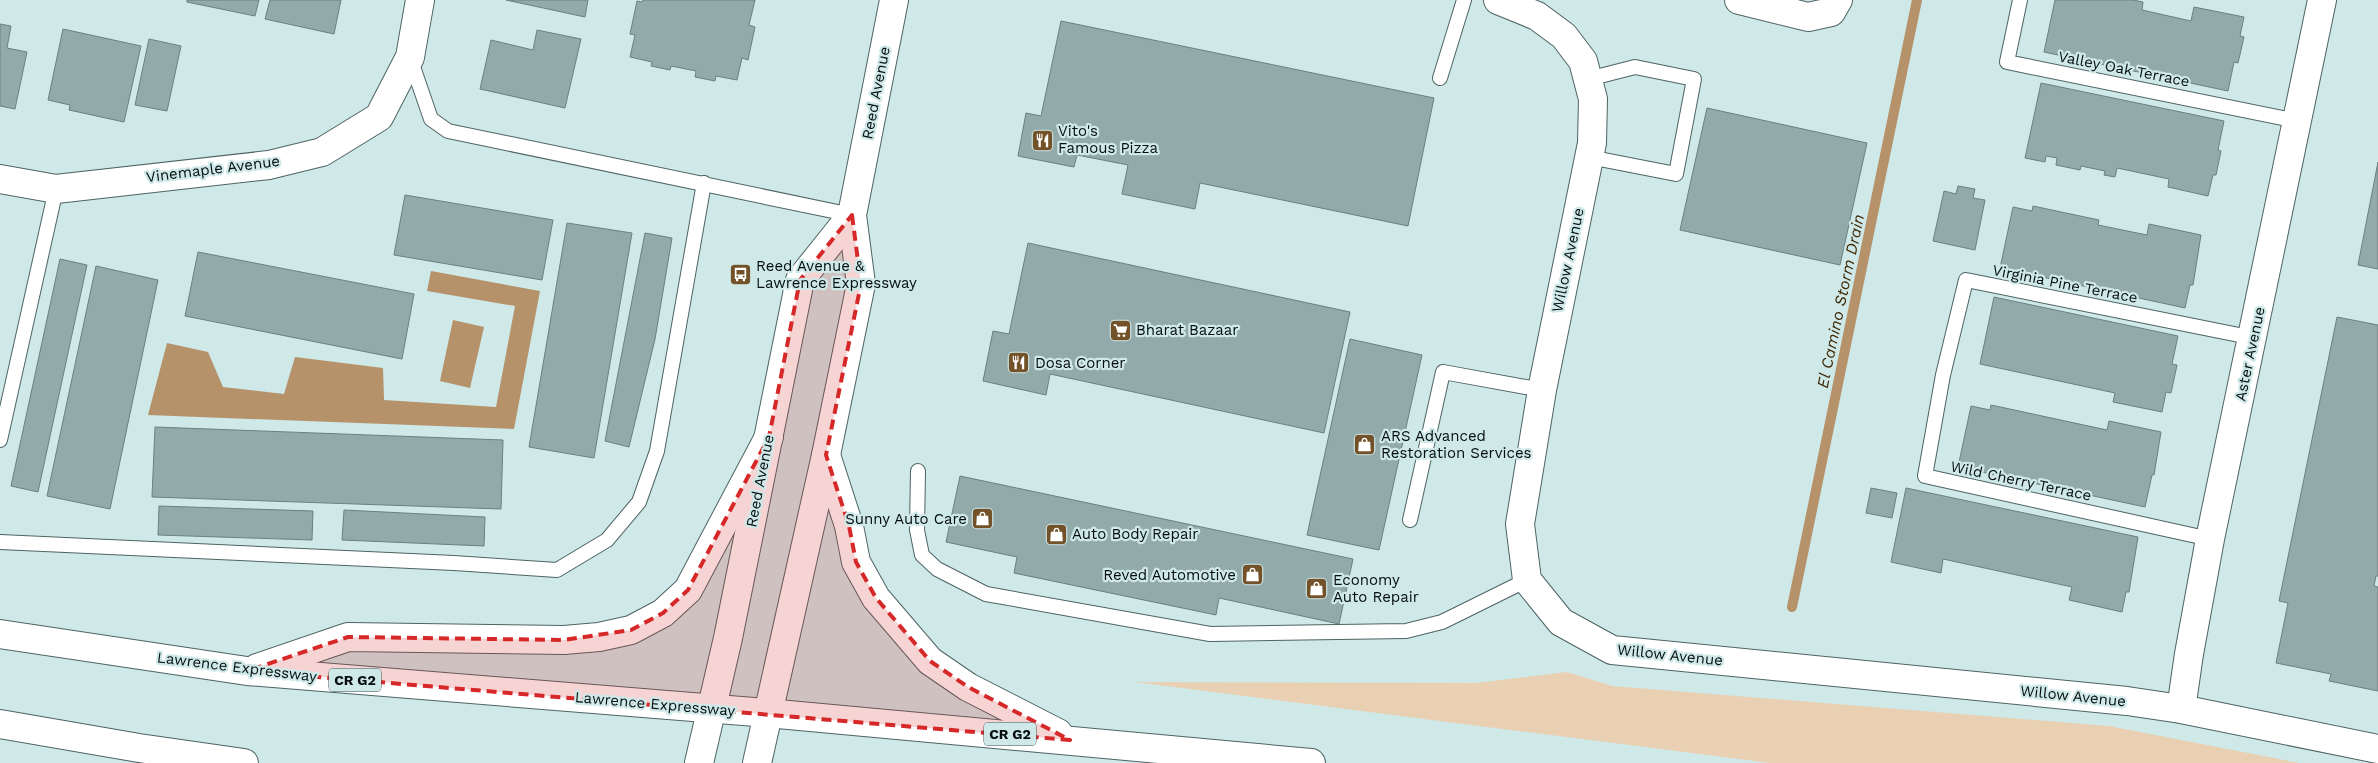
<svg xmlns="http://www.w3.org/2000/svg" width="2378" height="763" font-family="'Work Sans',sans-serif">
	<rect width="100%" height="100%" fill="#cfe8e8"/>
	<polygon fill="#ead0b3" points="1567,672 1612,686 2109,726 2299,763 1770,763 1135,682 1476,683"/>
	<g fill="#b5926a">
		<polygon points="431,271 540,291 514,429 148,415 167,343 208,352 223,387 284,394 295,357 383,368 384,400 496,407 515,306 427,291"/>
		<polygon points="453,320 484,327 470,388 440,381"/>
	</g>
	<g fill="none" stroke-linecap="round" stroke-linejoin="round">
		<polyline stroke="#b5926a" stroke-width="10" points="1792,607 1917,0"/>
	</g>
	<g fill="#93aaaa" stroke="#6a8081">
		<polygon points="187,0 259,0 255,16 187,2"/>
		<polygon points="270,0 341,0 334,34 265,19"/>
		<polygon points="506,0 588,0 585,17"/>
		<polygon points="643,0 755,0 749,25 755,27 748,60 742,58 737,80 716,76 715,81 695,77 696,71 671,66 670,70 651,66 652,62 630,57 635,35 630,34 637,1 642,2"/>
		<polygon points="2055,0 2133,0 2143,2 2142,10 2191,21 2194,7 2244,17 2240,36 2244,37 2238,63 2234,62 2228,91 2044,52"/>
		<polygon points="1061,21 1434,98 1408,226 1200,183 1195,209 1122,194 1128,165 1077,155 1074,167 1018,156 1026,113 1041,116"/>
		<polygon points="0,24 11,26 7,48 27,52 15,109 0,106"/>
		<polygon points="63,29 141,46 124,122 69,110 70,105 48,100"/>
		<polygon points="537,30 581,39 565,108 480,89 491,40 533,50"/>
		<polygon points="149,39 181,46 167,111 135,105"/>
		<polygon points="2041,83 2224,121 2218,150 2221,151 2216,175 2213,175 2208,196 2168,187 2169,179 2117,168 2115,177 2104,175 2105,171 2081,166 2080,170 2056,165 2057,158 2046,156 2045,162 2025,158"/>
		<polygon points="1707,108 1867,143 1840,265 1680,230"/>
		<polygon points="2378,162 2378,269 2358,265"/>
		<polygon points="1958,186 1975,189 1973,198 1985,200 1975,250 1933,241 1944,191 1956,194"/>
		<polygon points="405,195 553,220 542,280 394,255"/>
		<polygon points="2033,206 2099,220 2098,225 2147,235 2149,224 2201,235 2193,285 2190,285 2185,308 2000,268 2013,207 2032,211"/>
		<polygon points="567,223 632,233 594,458 529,447"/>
		<polygon points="645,233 672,238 655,339 629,447 605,441"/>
		<polygon points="1028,243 1350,312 1324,433 1050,374 1046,395 983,381 993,331 1009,334"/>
		<polygon points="198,252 414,294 402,359 185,316"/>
		<polygon points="60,259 87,265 38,492 11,486"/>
		<polygon points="96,266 158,280 110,509 47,496"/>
		<polygon points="1994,297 2178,336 2172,364 2177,365 2171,393 2166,392 2162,412 2113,402 2115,393 1980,364"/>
		<polygon points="2337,317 2378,325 2378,576 2376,576 2374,586 2378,587 2378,691 2329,681 2331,674 2276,663 2288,603 2279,601"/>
		<polygon points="1350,339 1422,355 1379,550 1307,535"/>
		<polygon points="1991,405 2107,430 2109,421 2161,432 2154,475 2152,475 2145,507 1958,467 1971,406 1990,410"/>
		<polygon points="155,427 503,440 501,509 152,497"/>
		<polygon points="960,476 1353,559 1339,624 1219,598 1216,615 1014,573 1017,557 946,542"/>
		<polygon points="1871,488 1897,493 1892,518 1866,513"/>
		<polygon points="1906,488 2138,537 2129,592 2126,592 2122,612 2069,600 2072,587 1943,559 1941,573 1891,562"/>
		<polygon points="159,506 313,511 312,540 158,535"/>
		<polygon points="344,510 485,517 484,546 342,540"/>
	</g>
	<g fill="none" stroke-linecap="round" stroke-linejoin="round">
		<defs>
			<g id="service">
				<polyline points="2020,0 2007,62 2297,121"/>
				<polyline points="410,58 431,119 448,131 852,215"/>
				<polyline points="1440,78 1464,0"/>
				<polyline points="1588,79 1635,67 1694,79 1676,174 1589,157"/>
				<polyline points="0,440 56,189"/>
				<polyline points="918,471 917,530 922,555 937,569 986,594 1210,634 1406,631 1442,622 1527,580"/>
				<polyline points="1410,520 1443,372 1542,390"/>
				<polyline points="2210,539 1925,476 1943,375 1966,280 2254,338"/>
				<polyline points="0,542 454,563 557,570 607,540 639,502 657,451 704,183"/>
			</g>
			<g id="minor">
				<polyline points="1498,0 1537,16 1564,36 1583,61 1593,99 1592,143 1542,390 1520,524 1527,580 1561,622 1612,650 2127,701 2181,709 2378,749"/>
				<polyline points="1739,0 1808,17 1831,12 1838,0"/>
				<polyline points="0,179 56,189 269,165 322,152 379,117 410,57 420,0"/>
				<polyline points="2181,709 2189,654 2210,539 2322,0"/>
			</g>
			<g id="secondary">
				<polyline points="699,763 728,638 800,280 852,215"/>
				<polyline points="757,763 826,455 861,284 852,215 894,0"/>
			</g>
			<g id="trunk">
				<polyline points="826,455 849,526 856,562 876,598 930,661 968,687 1058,733"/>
				<polyline points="0,634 247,671 767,713 1311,763"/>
				<polyline points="257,668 348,637 564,640 599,637 631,630 663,613 688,590 769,437"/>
				<polyline points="0,724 139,748 244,763"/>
			</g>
		</defs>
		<use href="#service" stroke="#4e6364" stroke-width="16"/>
		<use href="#minor" stroke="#4e6364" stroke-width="30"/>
		<use href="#secondary" stroke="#4e6364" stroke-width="30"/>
		<use href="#trunk" stroke="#4e6364" stroke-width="30"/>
		<use href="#service" stroke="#fff" stroke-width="14"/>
		<use href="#minor" stroke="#fff" stroke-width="28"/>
		<use href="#secondary" stroke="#fff" stroke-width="28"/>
		<use href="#trunk" stroke="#fff" stroke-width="28"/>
	</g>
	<path fill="#d62828" fill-opacity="0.2" stroke="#d62828" stroke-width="4" stroke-dasharray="10 6" stroke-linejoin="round" d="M852,215l9,69 -35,171 23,71 7,36 20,36 54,63 38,26 102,53 -823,-69 101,-34 216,3 67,-10 32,-17 25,-23 81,-153 31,-157z"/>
	<defs>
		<symbol id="restaurant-square" viewBox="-11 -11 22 22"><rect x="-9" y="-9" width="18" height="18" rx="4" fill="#735229" stroke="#cfe8e8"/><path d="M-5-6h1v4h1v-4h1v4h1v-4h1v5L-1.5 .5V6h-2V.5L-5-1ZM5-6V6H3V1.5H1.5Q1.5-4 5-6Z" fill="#fff"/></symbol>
		<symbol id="bus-square" viewBox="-11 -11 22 22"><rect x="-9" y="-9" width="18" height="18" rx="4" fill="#735229" stroke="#cfe8e8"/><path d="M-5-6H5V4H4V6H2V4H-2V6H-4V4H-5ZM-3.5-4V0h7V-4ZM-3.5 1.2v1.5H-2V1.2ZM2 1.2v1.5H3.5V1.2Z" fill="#fff"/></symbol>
		<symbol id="supermarket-square" viewBox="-11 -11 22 22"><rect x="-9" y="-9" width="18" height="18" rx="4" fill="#735229" stroke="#cfe8e8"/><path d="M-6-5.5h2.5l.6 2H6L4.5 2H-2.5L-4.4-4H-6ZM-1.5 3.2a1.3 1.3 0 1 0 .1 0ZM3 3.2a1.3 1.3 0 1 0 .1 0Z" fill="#fff"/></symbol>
		<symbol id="shop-square" viewBox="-11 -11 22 22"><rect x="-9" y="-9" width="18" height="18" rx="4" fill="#735229" stroke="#cfe8e8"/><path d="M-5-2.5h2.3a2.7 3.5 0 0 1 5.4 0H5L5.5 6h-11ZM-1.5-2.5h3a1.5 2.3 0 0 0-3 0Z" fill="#fff"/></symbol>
	</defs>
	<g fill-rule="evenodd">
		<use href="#restaurant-square" x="1030" y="128" width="25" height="25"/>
		<use href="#bus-square" x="728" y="262" width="25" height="25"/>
		<use href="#supermarket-square" x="1108" y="318" width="25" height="25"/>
		<use href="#restaurant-square" x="1006" y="350" width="25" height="25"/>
		<use href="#shop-square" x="1352" y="432" width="25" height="25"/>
		<use href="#shop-square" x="970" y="506" width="25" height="25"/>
		<use href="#shop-square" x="1044" y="522" width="25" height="25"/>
		<use href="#shop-square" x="1240" y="562" width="25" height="25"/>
		<use href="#shop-square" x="1304" y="576" width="25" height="25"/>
	</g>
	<g text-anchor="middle" stroke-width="4.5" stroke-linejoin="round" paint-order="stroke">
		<g fill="#cfe8e8" stroke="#424f4f" stroke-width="1">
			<rect x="329" y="668.5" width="52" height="23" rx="4"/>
			<rect x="984" y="722.5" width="52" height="23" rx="4"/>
		</g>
		<g font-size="14" font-weight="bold" fill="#050d0d">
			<text x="355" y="685">CR G2</text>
			<text x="1010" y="739">CR G2</text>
		</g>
		<g font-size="15" fill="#050d0d" stroke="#cfe8e8">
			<text transform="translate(2124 69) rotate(11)" y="5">Valley Oak Terrace</text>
			<text transform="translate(876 93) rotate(-79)" y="5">Reed Avenue</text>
			<text transform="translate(213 169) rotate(-7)" y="5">Vinemaple Avenue</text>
			<text transform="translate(1568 260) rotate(-78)" y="5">Willow Avenue</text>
			<text transform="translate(2065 284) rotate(11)" y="5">Virginia Pine Terrace</text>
			<text transform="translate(2250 354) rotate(-78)" y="5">Aster Avenue</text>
			<text transform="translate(760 481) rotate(-79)" y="5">Reed Avenue</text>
			<text transform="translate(2021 481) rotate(12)" y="5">Wild Cherry Terrace</text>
			<text transform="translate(1670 655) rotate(6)" y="5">Willow Avenue</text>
			<text transform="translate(237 667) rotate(7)" y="5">Lawrence Expressway</text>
			<text transform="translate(2073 696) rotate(6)" y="5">Willow Avenue</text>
			<text transform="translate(655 704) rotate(5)" y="5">Lawrence Expressway</text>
		</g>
		<g font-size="15" fill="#050d0d" stroke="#cfe8e8" text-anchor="start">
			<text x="1058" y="136">Vito's<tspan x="1058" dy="17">Famous Pizza</tspan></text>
			<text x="756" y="271">Reed Avenue &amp;<tspan x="756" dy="17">Lawrence Expressway</tspan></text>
			<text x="1136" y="335">Bharat Bazaar</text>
			<text x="1035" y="368">Dosa Corner</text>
			<text x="1381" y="441">ARS Advanced<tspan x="1381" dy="17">Restoration Services</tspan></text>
			<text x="967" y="524" text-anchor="end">Sunny Auto Care</text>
			<text x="1072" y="539">Auto Body Repair</text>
			<text x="1236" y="580" text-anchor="end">Reved Automotive</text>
			<text x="1333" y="585">Economy<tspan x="1333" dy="17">Auto Repair</tspan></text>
		</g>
		<g font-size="16" font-style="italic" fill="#3f2704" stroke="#cfe8e8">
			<text transform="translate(1840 301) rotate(-78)" y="6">El Camino Storm Drain</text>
		</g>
	</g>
</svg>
